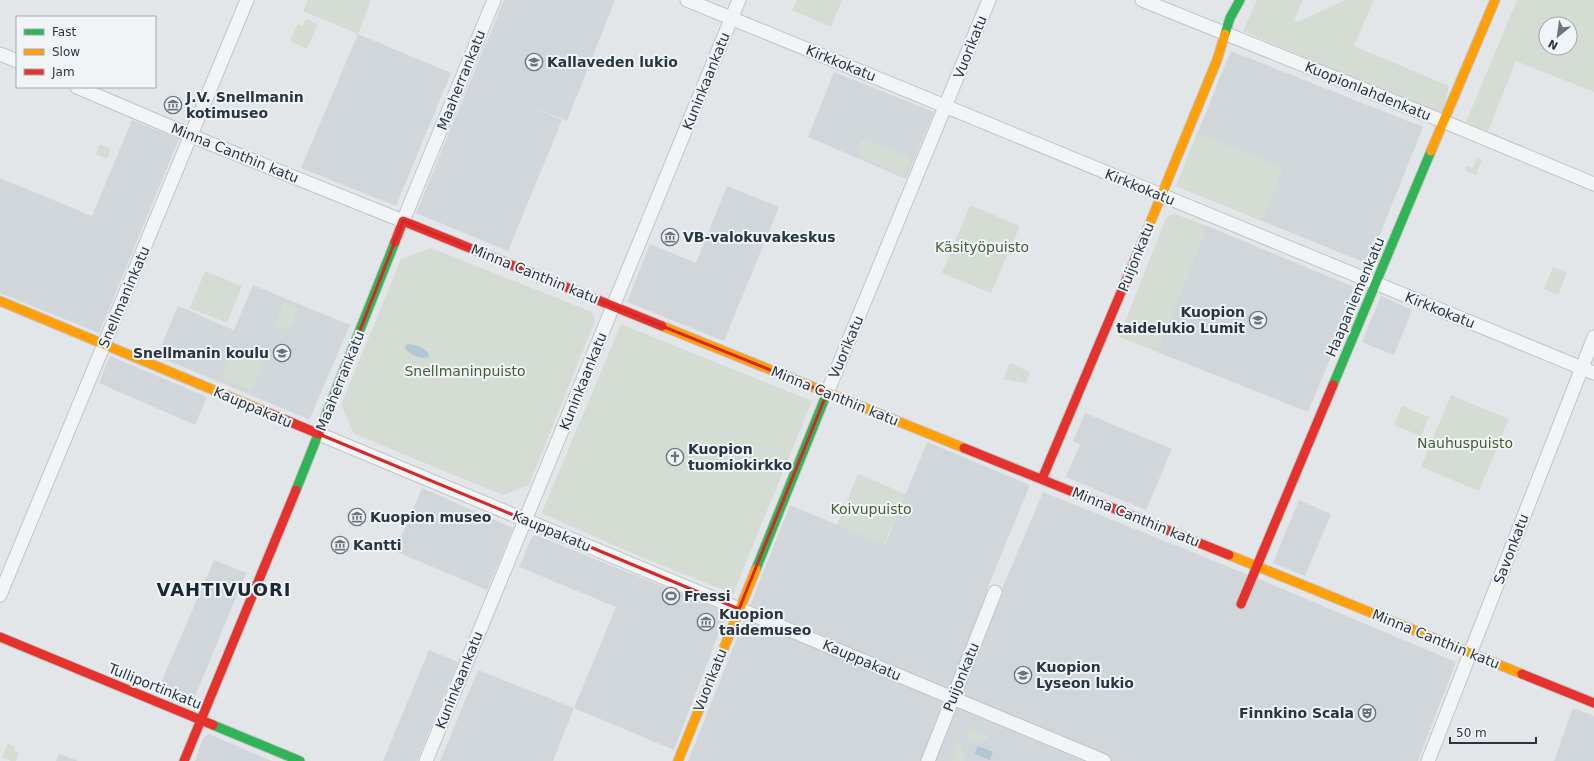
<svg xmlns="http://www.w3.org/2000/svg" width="1594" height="761" font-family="'DejaVu Sans',sans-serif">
	<rect width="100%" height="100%" fill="#e3e6e8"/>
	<g fill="#d1d6db">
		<polygon points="504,0 615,0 567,121 527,105 562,120 508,251 416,213"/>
		<polygon points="358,34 451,73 396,206 301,168"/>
		<polygon points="1231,51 1423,127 1368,264 1176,186"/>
		<polygon points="834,72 934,112 906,179 808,137"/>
		<polygon points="132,120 179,139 99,333 0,293 0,178 92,216"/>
		<polygon points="727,186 779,207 724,341 627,302 650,244 696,263"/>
		<polygon points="1207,226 1359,289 1308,412 1157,352"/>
		<polygon points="253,285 350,325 310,418 308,419 157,356 178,306 234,330"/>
		<polygon points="1381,296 1412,310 1394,355 1362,342"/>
		<polygon points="110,356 207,397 195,425 99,383"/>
		<polygon points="1085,413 1172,449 1146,510 1066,477 1080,445 1073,441"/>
		<polygon points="927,442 1030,485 987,589 1000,594 1043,492 1266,582 1456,662 1418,761 688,761 790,505 885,545"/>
		<polygon points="422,488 513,528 487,590 395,551"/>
		<polygon points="1299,500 1331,514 1305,576 1273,563"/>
		<polygon points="535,535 727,612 674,750 574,708 553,761 440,761 478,670 574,708 616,607 519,567 532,537"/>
		<polygon points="214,560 246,573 191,706 157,692"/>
		<polygon points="429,650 458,662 417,761 383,761"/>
		<polygon points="1573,708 1594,716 1594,761 1554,761"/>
		<polygon points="209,734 272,761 195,761 203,738"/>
		<polygon points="59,754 63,755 78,761 56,761"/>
	</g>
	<g fill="#d5dcd3" fill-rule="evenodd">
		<polygon points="308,0 371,0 358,34 303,11"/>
		<polygon points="797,0 842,0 831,27 792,10"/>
		<polygon points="1257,0 1303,0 1294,20 1298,22 1345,0 1374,0 1354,46 1449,86 1442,116 1243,31"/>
		<path d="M1517,0h77v92l-78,-31 -28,70 -22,-9zM1546,24h24v24h-24z"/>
		<polygon points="306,19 318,24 307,49 290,41 298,24 303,26"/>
		<polygon points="1198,133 1283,168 1262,221 1176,186"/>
		<polygon points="862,138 911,159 904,176 858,156 862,146 859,144"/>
		<polygon points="100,144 111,149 107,159 96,154"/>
		<polygon points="1477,158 1482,160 1476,175 1465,171 1467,166 1473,168"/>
		<polygon points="970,205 1020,226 991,293 942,273"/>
		<polygon points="1175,214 1207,226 1157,352 1119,337 1166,218 1170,215"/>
		<polygon points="431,248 592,312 595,321 529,485 503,495 354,434 341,405 401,259"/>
		<polygon points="1553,267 1567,273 1558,295 1544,289"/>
		<polygon points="205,271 242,286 227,323 190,308"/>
		<polygon points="284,302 298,308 291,325 286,330 274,325"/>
		<polygon points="621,324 812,401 733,594 641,557 543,514 542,512"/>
		<polygon points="233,350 263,363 251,391 221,378"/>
		<polygon points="1010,363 1030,372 1026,383 1003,379"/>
		<polygon points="1451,395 1509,419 1479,491 1421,467"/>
		<polygon points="1402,406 1429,417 1421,436 1394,425"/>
		<polygon points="858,474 906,494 884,545 837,525"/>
		<polygon points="969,728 988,737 988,739 970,740 968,737 967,729"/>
		<polygon points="960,742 965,761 952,761 951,760 958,743"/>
		<polygon points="8,743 15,747 14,751 19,753 16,761 11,761 2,757"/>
	</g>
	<g fill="#b1c7d4">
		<path d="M408,344c8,1 14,3 20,8l1,5c-9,3 -17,-2 -24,-8l1,-4z"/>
		<polygon points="978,746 993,752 990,760 974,754"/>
	</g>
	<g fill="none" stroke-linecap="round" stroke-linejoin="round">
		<defs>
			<g id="street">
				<polyline points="687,0 1594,373"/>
				<polyline points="1142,0 1445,122 1594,184"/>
				<polyline points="0,54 17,61"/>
				<polyline points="77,87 199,139 403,221 494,0"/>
				<polyline points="827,393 989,0"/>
				<polyline points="319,434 1104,761"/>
				<polyline points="0,595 247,0"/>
				<polyline points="426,761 739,0"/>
				<polyline points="928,761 995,592"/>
				<polyline points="1428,761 1594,337"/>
			</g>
			<g id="fast">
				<polyline points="1225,34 1230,18 1240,0"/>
				<polyline points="1333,385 1431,151"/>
				<polyline points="296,490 395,242"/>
				<polyline points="756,569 827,393"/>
				<polyline points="213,725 300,761"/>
			</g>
			<g id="slow">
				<polyline points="1431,151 1495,0"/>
				<polyline points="1141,245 1217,60 1225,34"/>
				<polyline points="0,301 264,411"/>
				<polyline points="662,326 964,448"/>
				<polyline points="1229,555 1522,674"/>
				<polyline points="678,761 756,569"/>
			</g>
			<g id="jam">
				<polyline points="395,242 403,221 662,326"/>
				<polyline points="264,411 319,434"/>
				<polyline points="964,448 1229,555"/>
				<polyline points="1042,479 1141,245"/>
				<polyline points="1241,604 1333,385"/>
				<polyline points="0,637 213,725"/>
				<polyline points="1522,674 1594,703"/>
				<polyline points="184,761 296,490"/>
			</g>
		</defs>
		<use href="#street" stroke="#c1c4c6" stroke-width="15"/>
		<use href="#fast" stroke="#c1c4c6" stroke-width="11"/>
		<use href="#slow" stroke="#c1c4c6" stroke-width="11"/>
		<use href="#jam" stroke="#c1c4c6" stroke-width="11"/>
		<use href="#street" stroke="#f2f4f5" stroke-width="13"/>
		<use href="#fast" stroke="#30b455" stroke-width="9"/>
		<use href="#slow" stroke="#ff9f0a" stroke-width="9"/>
		<use href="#jam" stroke="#e5322d" stroke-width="9"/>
	</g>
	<path fill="none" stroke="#d62828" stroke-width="3" stroke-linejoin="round" d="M403,221l424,172 -88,216 -420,-175z"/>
	<defs>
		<symbol id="school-ring" viewBox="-11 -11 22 22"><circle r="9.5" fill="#f1f4f7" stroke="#6a747c" stroke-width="1.5"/><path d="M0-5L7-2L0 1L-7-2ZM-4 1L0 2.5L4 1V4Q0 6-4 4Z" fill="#6a747c"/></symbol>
		<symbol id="museum-ring" viewBox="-11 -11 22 22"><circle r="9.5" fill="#f1f4f7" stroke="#6a747c" stroke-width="1.5"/><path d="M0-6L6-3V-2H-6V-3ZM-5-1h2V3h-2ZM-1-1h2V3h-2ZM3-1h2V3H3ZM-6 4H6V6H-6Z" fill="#6a747c"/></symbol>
		<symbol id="church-ring" viewBox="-11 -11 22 22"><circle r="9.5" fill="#f1f4f7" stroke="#6a747c" stroke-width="1.5"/><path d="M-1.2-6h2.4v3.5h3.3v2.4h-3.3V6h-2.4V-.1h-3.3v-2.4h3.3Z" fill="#6a747c"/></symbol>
		<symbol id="stadium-ring" viewBox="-11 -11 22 22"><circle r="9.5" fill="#f1f4f7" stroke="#6a747c" stroke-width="1.5"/><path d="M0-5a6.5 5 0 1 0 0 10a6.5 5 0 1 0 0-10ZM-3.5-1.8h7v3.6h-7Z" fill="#6a747c"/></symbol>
		<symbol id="theatre-ring" viewBox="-11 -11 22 22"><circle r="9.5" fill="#f1f4f7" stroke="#6a747c" stroke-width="1.5"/><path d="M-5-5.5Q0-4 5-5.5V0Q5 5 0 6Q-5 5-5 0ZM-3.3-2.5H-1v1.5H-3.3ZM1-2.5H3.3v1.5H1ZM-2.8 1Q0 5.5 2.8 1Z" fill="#6a747c"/></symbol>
	</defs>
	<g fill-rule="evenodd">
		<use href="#school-ring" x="524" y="52" width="20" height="20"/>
		<use href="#museum-ring" x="163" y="95" width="20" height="20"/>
		<use href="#museum-ring" x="660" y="227" width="20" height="20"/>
		<use href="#school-ring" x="1248" y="310" width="20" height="20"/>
		<use href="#school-ring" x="272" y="343" width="20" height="20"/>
		<use href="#church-ring" x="665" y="447" width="20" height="20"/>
		<use href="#museum-ring" x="347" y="507" width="20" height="20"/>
		<use href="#museum-ring" x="330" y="535" width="20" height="20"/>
		<use href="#stadium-ring" x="661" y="586" width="20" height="20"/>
		<use href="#museum-ring" x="696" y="612" width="20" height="20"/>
		<use href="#school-ring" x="1013" y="665" width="20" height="20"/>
		<use href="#theatre-ring" x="1357" y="703" width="20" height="20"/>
	</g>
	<g text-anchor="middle" stroke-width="4" stroke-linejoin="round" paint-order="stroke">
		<g font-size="14" fill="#293642" stroke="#f1f4f7">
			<text transform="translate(970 47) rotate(-68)" y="5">Vuorikatu</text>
			<text transform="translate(841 63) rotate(22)" y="5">Kirkkokatu</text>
			<text transform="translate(461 80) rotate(-68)" y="5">Maaherrankatu</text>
			<text transform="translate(706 81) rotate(-68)" y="5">Kuninkaankatu</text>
			<text transform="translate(1368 91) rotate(22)" y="5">Kuopionlahdenkatu</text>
			<text transform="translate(235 153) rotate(22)" y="5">Minna Canthin katu</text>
			<text transform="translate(1140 187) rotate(22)" y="5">Kirkkokatu</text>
			<text transform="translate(1136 257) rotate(-68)" y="5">Puijonkatu</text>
			<text transform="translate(535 274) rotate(22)" y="5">Minna Canthin katu</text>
			<text transform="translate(124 297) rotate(-67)" y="5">Snellmaninkatu</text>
			<text transform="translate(1355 297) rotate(-67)" y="5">Haapaniemenkatu</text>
			<text transform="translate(1440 310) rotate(22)" y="5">Kirkkokatu</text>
			<text transform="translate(846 347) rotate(-67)" y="5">Vuorikatu</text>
			<text transform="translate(340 381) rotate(-68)" y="5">Maaherrankatu</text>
			<text transform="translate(583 381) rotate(-68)" y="5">Kuninkaankatu</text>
			<text transform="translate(835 396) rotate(22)" y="5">Minna Canthin katu</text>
			<text transform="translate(253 407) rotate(23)" y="5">Kauppakatu</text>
			<text transform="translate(1136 517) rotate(22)" y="5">Minna Canthin katu</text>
			<text transform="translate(552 531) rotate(23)" y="5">Kauppakatu</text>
			<text transform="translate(1511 549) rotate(-69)" y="5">Savonkatu</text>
			<text transform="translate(1436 639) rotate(22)" y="5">Minna Canthin katu</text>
			<text transform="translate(862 660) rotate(23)" y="5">Kauppakatu</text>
			<text transform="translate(961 677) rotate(-68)" y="5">Puijonkatu</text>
			<text transform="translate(459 680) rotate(-68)" y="5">Kuninkaankatu</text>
			<text transform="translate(710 680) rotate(-68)" y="5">Vuorikatu</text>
			<text transform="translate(155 686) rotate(22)" y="5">Tulliportinkatu</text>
		</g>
		<g font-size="14" font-weight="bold" fill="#293642" stroke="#f1f4f7" text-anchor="start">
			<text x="547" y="67">Kallaveden lukio</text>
			<text x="186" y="102">J.V. Snellmanin<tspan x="186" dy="16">kotimuseo</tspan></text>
			<text x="683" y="242">VB-valokuvakeskus</text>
			<text x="1245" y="317" text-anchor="end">Kuopion<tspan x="1245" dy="16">taidelukio Lumit</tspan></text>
			<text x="269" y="358" text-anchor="end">Snellmanin koulu</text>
			<text x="688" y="454">Kuopion<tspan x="688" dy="16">tuomiokirkko</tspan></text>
			<text x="370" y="522">Kuopion museo</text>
			<text x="353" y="550">Kantti</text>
			<text x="684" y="601">Fressi</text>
			<text x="719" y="619">Kuopion<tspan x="719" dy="16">taidemuseo</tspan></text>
			<text x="1036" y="672">Kuopion<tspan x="1036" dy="16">Lyseon lukio</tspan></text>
			<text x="1354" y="718" text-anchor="end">Finnkino Scala</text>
		</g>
		<g font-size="14" fill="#445e36" stroke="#f1f4f7">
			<text x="982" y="252">Käsityöpuisto</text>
			<text x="465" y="376">Snellmaninpuisto</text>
			<text x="1465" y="448">Nauhuspuisto</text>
			<text x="871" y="514">Koivupuisto</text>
		</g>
		<g font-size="18" font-weight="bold" letter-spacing="1" fill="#1b2733" stroke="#f1f4f7">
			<text x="224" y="596">VAHTIVUORI</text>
		</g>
	</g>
	<rect x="16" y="16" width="140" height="72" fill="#f1f4f7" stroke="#a1a8af"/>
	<rect x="24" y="29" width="20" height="6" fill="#30b455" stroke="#a1a8af"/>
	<text x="52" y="36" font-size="12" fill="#293642">Fast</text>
	<rect x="24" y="49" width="20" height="6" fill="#ff9f0a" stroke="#a1a8af"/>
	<text x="52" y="56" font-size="12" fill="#293642">Slow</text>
	<rect x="24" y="69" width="20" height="6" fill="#e5322d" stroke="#a1a8af"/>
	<text x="52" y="76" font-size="12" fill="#293642">Jam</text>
	<g transform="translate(1558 36) rotate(209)"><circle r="19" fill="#f1f4f7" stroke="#a1a8af"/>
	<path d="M0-3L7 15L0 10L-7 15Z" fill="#6a747c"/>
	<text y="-6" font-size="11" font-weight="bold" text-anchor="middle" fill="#293642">N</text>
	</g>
	<path d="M1450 737v6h86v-6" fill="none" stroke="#293642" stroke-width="2"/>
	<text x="1456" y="737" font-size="12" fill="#293642" stroke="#f1f4f7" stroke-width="3" paint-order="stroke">50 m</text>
</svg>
